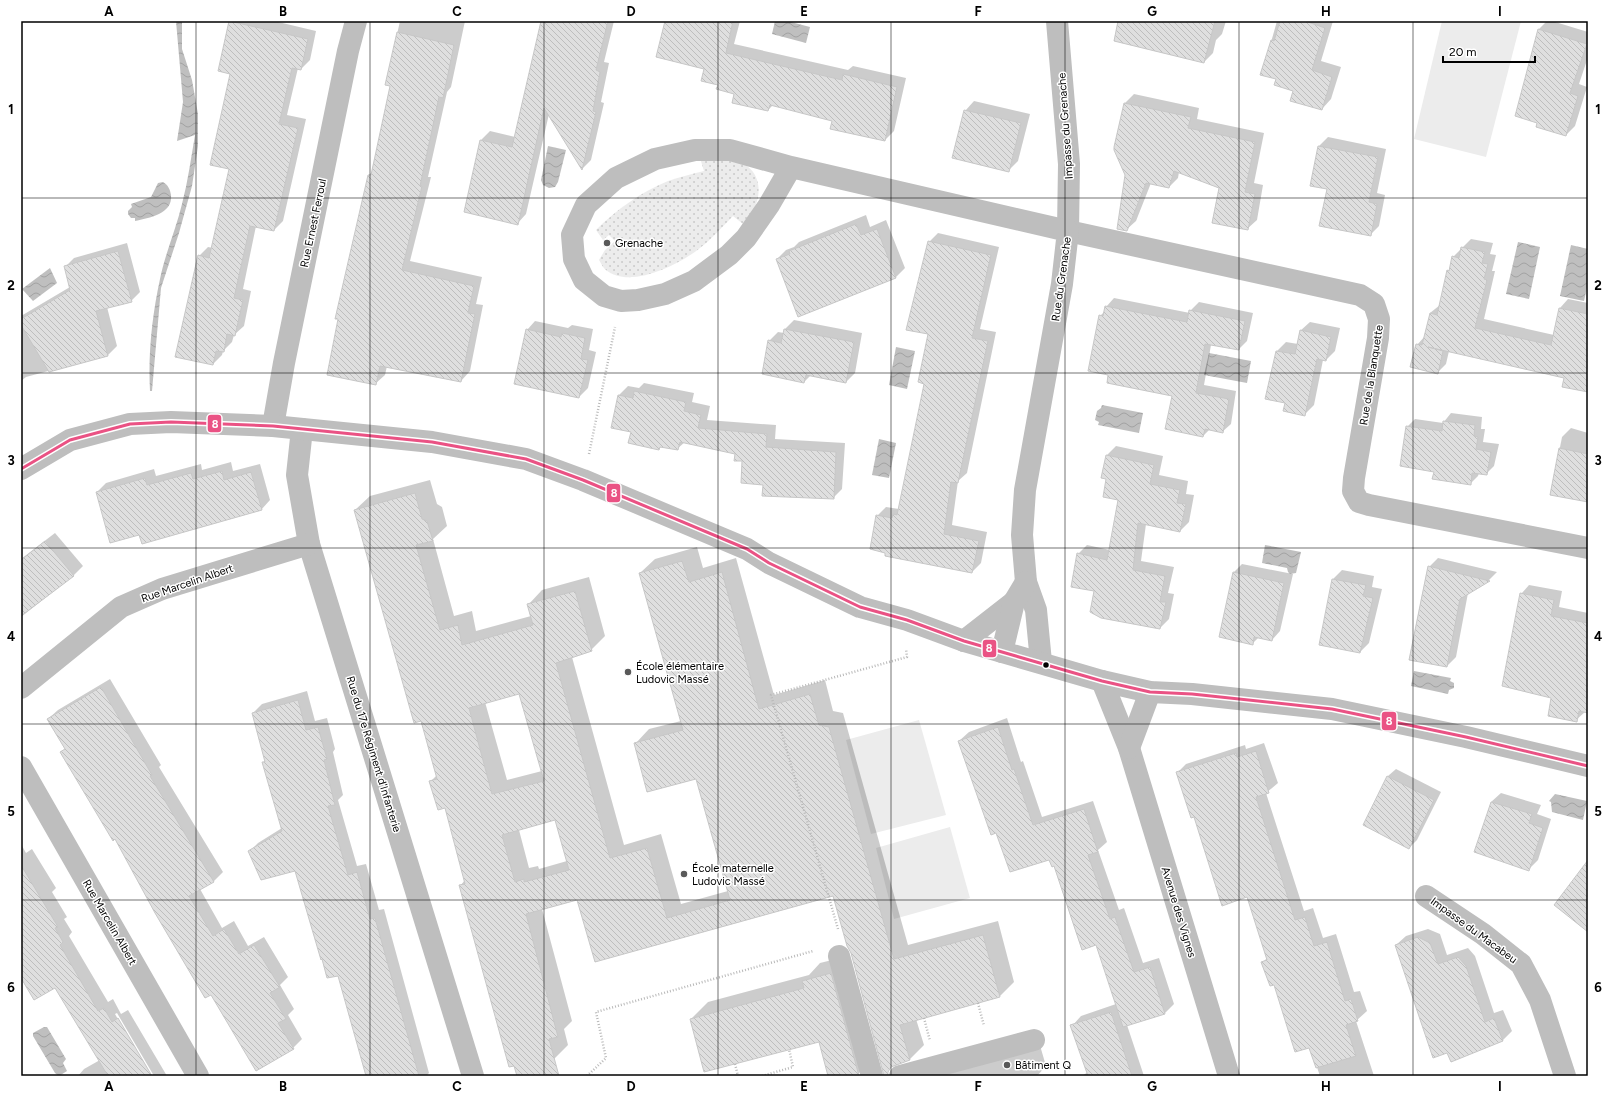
<svg xmlns="http://www.w3.org/2000/svg" width="1609" height="1097" font-family="Figtree,sans-serif">
	<defs>
		<pattern id="grass-dots" width="8" height="8" patternUnits="userSpaceOnUse"><rect width="8" height="8" fill="#ececec"/><path d="M2 2h.1M6 6h.1" fill="none" stroke="#c9c9c9" stroke-width="1.8" stroke-linecap="round"/></pattern>
		<pattern id="water-waves" width="16" height="10" patternUnits="userSpaceOnUse"><rect width="16" height="10" fill="#bfbfbf"/><path d="M0 5q4-4 8 0t8 0" fill="none" stroke="#a2a2a2"/></pattern>
		<pattern id="building-back-hatch" width="6" height="6" patternUnits="userSpaceOnUse"><rect width="6" height="6" fill="#dfdfdf"/><path d="M-1 5l2 2M0 0l6 6M5-1l2 2" fill="none" stroke="#bebebe"/></pattern>
	</defs>
	<rect width="100%" height="100%" fill="#fff"/>
	<path fill="url(#grass-dots)" d="M700,158c10,1 23,0 34,2 24,6 30,28 20,49 -2,5 -8,10 -11,15l-10,-8c-11,11 -21,23 -33,32 -20,16 -70,42 -94,22 -3,-2 -5,-7 -7,-10l6,-10 10,-9 -6,-6 -6,5 -7,-10c20,-20 45,-38 72,-49 11,-4 24,-7 36,-10z"/>
	<g fill="#ececec">
		<polygon points="1442,21 1521,21 1486,157 1414,139"/>
		<polygon points="919,720 946,815 871,834 846,740"/>
		<polygon points="950,827 970,898 894,919 876,848"/>
	</g>
	<g fill="url(#water-waves)">
		<path d="M176,21h6v28l10,31 6,34v32l-6,40 -13,47 -18,55 -9,103h-2c-2,-37 2,-75 10,-112 5,-25 16,-50 22,-75 6,-23 9,-46 13,-69l-18,6 6,-39z"/>
		<polygon points="775,21 787,21 810,27 806,43 772,34"/>
		<polygon points="548,146 566,150 558,182 555,187 549,188 543,185 541,180"/>
		<path d="M163,182c5,3 7,7 8,13 2,19 -22,23 -36,26v-3h-4l-3,-4v-3l4,-4 -1,-3 20,-7 7,-14z"/>
		<polygon points="1518,242 1540,247 1529,299 1506,294"/>
		<polygon points="1571,245 1588,249 1588,283 1584,301 1560,296"/>
		<polygon points="50,268 57,283 33,301 22,289"/>
		<polygon points="896,347 915,351 907,389 889,385"/>
		<polygon points="1209,353 1251,361 1247,383 1204,375"/>
		<polygon points="1102,405 1143,413 1139,433 1098,425 1099,422 1095,420 1097,411 1101,408"/>
		<polygon points="879,439 896,443 889,478 872,475"/>
		<polygon points="1265,545 1301,552 1296,573 1290,574 1288,572 1287,568 1262,563"/>
		<polygon points="1414,671 1451,678 1450,681 1454,683 1454,688 1449,690 1448,694 1411,686"/>
		<polygon points="1555,794 1587,801 1583,820 1552,812 1551,802 1549,801"/>
		<polygon points="44,1027 47,1027 66,1059 63,1063 67,1071 59,1076 55,1073 33,1036 33,1033"/>
	</g>
	<g fill="#0003" fill-rule="evenodd">
		<polygon points="230,21 274,21 316,31 310,60 301,69 298,68 287,115 306,119 283,221 274,230 256,226 243,289 251,291 244,326 234,335 232,342 223,351 222,355 213,364 199,256 208,247 213,248 230,169 231,73 219,71"/>
		<polygon points="400,21 465,21 451,87 447,92 428,177 431,177 410,261 482,277 476,304 483,305 470,371 461,381 387,366 385,375 375,384 369,175 372,172 391,85 386,84"/>
		<polygon points="542,21 614,21 604,62 609,63 601,102 604,103 591,160 582,169 549,114 526,214 517,224 465,212 481,140 490,131 515,137"/>
		<polygon points="666,21 740,21 734,44 848,70 853,66 906,78 894,131 885,140 833,120 773,105 768,110 719,84"/>
		<polygon points="1120,21 1226,21 1222,34 1216,40 1213,53 1204,62"/>
		<polygon points="1277,21 1333,21 1321,61 1341,67 1331,99 1322,109 1277,78 1262,74"/>
		<polygon points="1547,21 1552,21 1588,32 1588,57 1579,84 1587,87 1575,126 1566,135 1539,122 1516,116 1539,29"/>
		<polygon points="1134,94 1199,108 1197,119 1264,133 1254,183 1263,185 1257,220 1247,229 1220,188 1179,172 1178,178 1169,187 1151,183 1136,221 1126,230 1125,103"/>
		<polygon points="974,101 1030,114 1018,161 1009,170 965,111"/>
		<polygon points="1328,137 1386,149 1377,193 1385,195 1379,226 1370,235 1328,188 1311,185 1319,146"/>
		<polygon points="866,215 870,227 886,220 905,268 895,278 777,259 786,250 794,247 799,242"/>
		<polygon points="938,233 999,247 980,329 996,332 967,473 958,481 952,525 987,532 981,563 972,572 877,516 886,507 899,509 925,383 929,333 929,242"/>
		<polygon points="1471,239 1493,243 1490,254 1496,255 1492,271 1495,271 1484,319 1554,335 1560,308 1568,299 1588,303 1588,391 1565,377 1449,351 1446,364 1437,373 1417,345 1425,336 1430,313 1440,305 1448,271 1451,268 1453,257"/>
		<polygon points="127,243 140,292 131,301 107,307 117,346 108,355 26,377 21,381 21,316 70,287 65,267 74,258"/>
		<polygon points="1114,298 1190,313 1190,311 1199,302 1253,313 1247,341 1239,349 1211,345 1204,385 1236,391 1231,424 1222,432 1210,429 1203,436 1173,395 1110,375 1100,316 1105,311 1106,307"/>
		<polygon points="794,320 862,333 855,373 846,382 811,375 804,382 769,341 778,332 784,333 785,329"/>
		<polygon points="535,321 568,328 572,325 593,329 589,350 596,352 588,388 579,397 527,330"/>
		<polygon points="1310,322 1340,328 1335,351 1326,360 1323,360 1314,405 1304,415 1286,402 1267,398 1277,351 1286,342 1298,344 1300,331"/>
		<polygon points="644,383 694,393 692,402 710,406 707,420 776,425 775,439 845,443 842,489 833,498 764,484 736,453 685,442 677,449 662,446 658,449 632,431 612,427 619,395 628,386 639,388"/>
		<polygon points="1451,413 1482,417 1481,429 1485,429 1483,442 1499,444 1494,466 1486,474 1479,473 1478,476 1470,484 1435,471 1407,427 1415,419 1443,423"/>
		<polygon points="1571,428 1588,433 1588,501 1551,494 1562,437"/>
		<polygon points="1116,446 1163,456 1159,475 1188,481 1186,494 1194,495 1189,522 1180,531 1146,524 1141,561 1174,567 1168,593 1174,594 1169,619 1160,628 1095,590 1078,554 1087,545 1110,550 1119,499 1107,478 1107,455"/>
		<polygon points="231,462 233,471 260,464 270,500 261,510 140,534 97,492 106,483 154,469 156,476 201,464 202,470"/>
		<path d="M430,480l7,24 5,3 5,19 -14,13 21,77 18,-5 4,20 55,-15 -3,-11 14,-15 47,-13 16,59 -14,14 -19,7 52,188 37,-11 20,70 47,-13 -31,-114 -62,-33 14,-15 32,-8 -41,-148 15,-14 42,-12 6,21 33,-10 38,137 51,-15 8,31 10,2 65,232 90,-24 16,61 -14,14 -84,23 8,26 -15,15 -57,-108 -19,-58 -238,67 -17,-62 -36,10 30,112 -8,8 4,16 -14,14 -94,-173 5,-6 -19,-74 -15,-25 6,-6 -15,-55 -67,-210 15,-14zM520,692l22,79 -35,9 -22,-78zM556,819l11,42 -28,8 -1,-3 -9,2 -10,-38z"/>
		<polygon points="55,533 83,566 74,575 21,617 21,559"/>
		<polygon points="1438,558 1497,572 1489,580 1468,593 1456,657 1447,666 1429,567"/>
		<polygon points="1242,564 1293,574 1280,631 1272,640 1259,637 1253,643 1233,573"/>
		<polygon points="1342,570 1374,576 1372,587 1382,589 1369,643 1360,652 1333,579"/>
		<polygon points="1529,585 1562,591 1559,607 1588,613 1577,680 1588,682 1588,695 1585,712 1576,720 1521,594"/>
		<polygon points="110,679 161,765 159,767 223,872 214,881 200,889 222,928 234,921 248,946 264,937 288,977 280,985 294,1009 288,1015 302,1039 293,1048 66,749 48,719 58,710"/>
		<polygon points="307,691 315,721 327,718 335,749 333,752 343,795 338,800 357,866 366,864 379,910 384,909 429,1073 426,1076 367,1076 339,974 296,869 249,852 258,843 282,828 263,762 266,760 253,713 262,704"/>
		<polygon points="1007,718 1021,762 1023,761 1042,817 1093,801 1107,842 1098,850 1119,910 1124,908 1143,963 1159,958 1174,1004 1165,1013 1127,1025 1144,1076 1082,1076 1088,1072 1072,1026 1081,1016 1116,1004 1097,944 1055,865 1050,858 997,832 959,741 969,732"/>
		<polygon points="1264,743 1278,783 1266,793 1304,911 1313,908 1323,938 1336,934 1354,992 1360,991 1367,1011 1356,1021 1374,1076 1320,1076 1310,1047 1263,962 1268,957 1248,896 1195,816 1177,773 1186,764 1245,745 1246,749"/>
		<polygon points="1396,769 1441,792 1417,840 1409,848 1364,824 1388,776"/>
		<polygon points="1501,793 1541,805 1537,814 1551,819 1538,860 1529,869 1491,802"/>
		<polygon points="21,844 26,853 32,849 56,888 52,892 67,917 64,919 72,932 69,936 108,1002 113,999 121,1014 128,1010 167,1076 154,1076 117,1013 115,1014 151,1076 78,1076 84,1069 100,1060 56,986 21,976"/>
		<polygon points="1428,929 1440,934 1447,955 1468,948 1475,956 1494,1013 1503,1010 1512,1031 1502,1041 1396,945 1406,936"/>
		<polygon points="848,956 876,1057 858,1074 851,1076 829,1076 819,1041 691,1019 708,1002 809,975 820,963"/>
		<polygon points="1039,1042 1046,1066 1037,1076 931,1076"/>
	</g>
	<g fill="url(#building-back-hatch)" stroke="#c7c7c7" fill-rule="evenodd">
		<polygon points="229,21 308,39 301,70 292,68 279,124 298,128 274,231 250,226 234,298 243,300 235,336 227,334 224,352 216,351 213,365 175,357 198,255 209,258 229,169 210,165 230,74 218,71"/>
		<polygon points="541,21 608,21 596,70 600,72 593,111 596,112 582,170 544,108 518,225 464,212 480,140 512,147"/>
		<polygon points="665,21 733,21 726,53 842,80 843,74 897,87 885,141 830,129 832,121 770,105 768,111 732,103 734,94 716,89 718,85 701,81 704,69 656,57"/>
		<polygon points="1118,21 1215,21 1204,63 1114,41"/>
		<polygon points="1280,21 1305,21 1325,28 1312,70 1332,77 1322,110 1290,101 1293,91 1274,85 1276,79 1260,75 1271,40 1274,41"/>
		<polygon points="1538,29 1587,44 1570,93 1578,96 1566,136 1536,127 1537,123 1515,116"/>
		<polygon points="397,32 454,45 443,98 439,97 420,186 422,186 402,270 474,286 468,313 475,314 461,382 380,366 376,385 327,375 338,319 335,319 368,175 371,175 390,86 385,85"/>
		<polygon points="1124,103 1191,117 1188,128 1255,142 1245,192 1255,194 1248,230 1212,223 1219,188 1174,171 1169,188 1146,183 1127,231 1117,229 1125,175 1114,150 1114,147"/>
		<polygon points="964,110 1021,123 1009,172 952,158"/>
		<polygon points="1318,146 1378,157 1369,202 1377,204 1371,236 1319,226 1327,189 1310,186"/>
		<polygon points="856,224 861,235 877,229 896,278 798,317 776,259 790,254 789,251"/>
		<polygon points="928,241 991,255 972,338 988,341 958,483 951,482 944,534 979,541 972,573 885,556 885,553 870,549 876,515 892,518 893,514 897,515 924,384 918,382 928,334 906,330"/>
		<polygon points="1461,247 1485,252 1482,263 1488,264 1484,279 1487,280 1475,328 1551,345 1559,308 1588,314 1588,392 1562,387 1564,378 1428,347 1443,351 1438,374 1410,367 1416,344 1422,345 1430,313 1437,315 1447,270 1449,271 1452,256 1459,258"/>
		<polygon points="118,251 132,302 96,311 108,356 49,372 21,325 21,319 70,290 64,266"/>
		<polygon points="1105,306 1187,322 1189,310 1245,321 1239,350 1205,344 1196,393 1229,399 1223,433 1205,429 1203,437 1165,429 1172,396 1107,383 1108,375 1088,371 1099,315 1103,316"/>
		<polygon points="526,329 561,337 562,333 585,338 581,359 588,360 579,398 514,384"/>
		<polygon points="784,329 854,342 846,383 806,375 804,383 762,374 768,340 781,343"/>
		<polygon points="1300,330 1331,337 1326,361 1317,359 1305,416 1283,411 1285,403 1265,399 1276,351 1295,354"/>
		<polygon points="634,391 686,402 684,411 701,415 698,428 767,434 766,447 836,452 834,499 762,496 763,485 741,483 742,461 734,461 735,454 680,442 678,450 660,447 659,450 628,443 631,432 611,428 618,395 633,398"/>
		<polygon points="1443,421 1475,425 1474,436 1478,437 1476,449 1491,452 1487,475 1472,473 1471,485 1432,479 1434,472 1400,466 1406,426 1442,431"/>
		<polygon points="1559,448 1588,454 1588,502 1550,495"/>
		<polygon points="1106,455 1154,465 1150,484 1180,490 1177,503 1186,504 1180,532 1138,523 1133,570 1165,576 1160,602 1166,602 1160,629 1101,618 1090,612 1094,591 1071,587 1077,553 1107,560 1118,500 1103,497 1106,479 1101,478"/>
		<polygon points="222,471 224,480 251,472 262,510 142,544 139,535 110,543 96,492 145,478 147,485 191,473 193,479"/>
		<path d="M415,493l7,26 5,2 6,20 -17,4 24,85 18,-5 4,20 71,-20 -6,-21 48,-13 17,60 -36,12 54,195 37,-10 20,70 63,-18 -34,-121 -49,13 -13,-49 49,-13 -44,-157 43,-12 7,21 33,-10 37,137 51,-15 9,31 10,2 65,232 89,-24 17,62 -100,28 10,35 -19,7 -3,5v4h-4l-33,-123 -4,-7 -14,-50 -238,66 -18,-62 -51,14 32,123 -9,2 10,37h-42l-3,-10 -5,1 -50,-182 6,-1 -20,-76 -7,2 -9,-29 8,-2 -16,-58 -7,2 -60,-213zM519,694l25,87 -52,13 -23,-86zM555,820l14,50 -45,12v-3l-9,3 -13,-47z"/>
		<polygon points="45,541 74,576 21,616 21,560"/>
		<polygon points="1428,566 1490,581 1460,599 1447,667 1409,660"/>
		<polygon points="1233,572 1284,583 1272,641 1254,637 1253,645 1219,637"/>
		<polygon points="1332,579 1366,585 1363,596 1373,598 1360,653 1319,645"/>
		<polygon points="1520,593 1554,600 1551,616 1588,623 1588,713 1579,711 1577,722 1548,716 1551,698 1502,686"/>
		<polygon points="101,687 152,775 150,776 214,882 189,896 213,936 224,929 239,954 254,945 280,987 270,993 286,1019 278,1023 294,1049 256,1071 211,995 205,998 155,913 115,839 113,841 60,752 65,749 47,719"/>
		<polygon points="298,700 306,730 318,727 327,759 324,760 335,805 328,806 348,875 357,872 370,919 375,918 419,1076 366,1076 338,976 327,978 322,959 321,960 295,871 261,880 248,851 282,831 262,762 265,762 252,713"/>
		<polygon points="998,727 1012,770 1014,769 1033,825 1084,809 1098,852 1088,855 1110,919 1115,917 1134,972 1150,967 1165,1014 1123,1027 1096,945 1082,950 1054,866 1052,867 1049,860 1010,872 996,833 991,835 958,741"/>
		<polygon points="1256,751 1269,793 1256,797 1295,920 1305,917 1314,946 1327,942 1345,1001 1351,999 1358,1021 1346,1025 1356,1056 1316,1068 1309,1048 1295,1052 1274,985 1270,986 1261,962 1267,960 1247,897 1222,906 1194,817 1191,818 1176,772 1236,753 1237,757"/>
		<polygon points="1387,776 1434,800 1409,849 1363,825"/>
		<polygon points="1491,802 1532,814 1529,823 1543,828 1529,871 1474,852"/>
		<polygon points="1588,860 1588,932 1554,905"/>
		<polygon points="21,865 58,927 55,928 63,942 60,945 98,1011 104,1008 112,1022 118,1018 152,1076 108,1076 55,988 34,1000 21,978"/>
		<polygon points="1418,937 1430,943 1438,964 1458,957 1466,966 1485,1022 1494,1018 1503,1041 1451,1062 1447,1053 1433,1058 1395,945"/>
		<polygon points="831,973 859,1076 828,1076 819,1042 704,1072 690,1019 804,988 802,981"/>
		<polygon points="1111,1012 1132,1076 1088,1076 1070,1025"/>
	</g>
	<g fill="none" stroke-linecap="round" stroke-linejoin="round">
		<g stroke="#b9b9b9" stroke-width="2.5" stroke-dasharray="1 2" stroke-linecap="butt">
			<polyline points="589,454 615,327"/>
			<polyline points="838,929 771,695 907,657 906,649"/>
			<polyline points="978,1003 984,1026"/>
			<polyline points="924,1018 930,1041"/>
			<polyline points="735,1064 738,1076"/>
			<polyline points="587,1076 606,1058 596,1012 813,951"/>
			<polyline points="762,1076 793,1067 789,1049"/>
		</g>
		<g stroke="#bebebe" stroke-width="22">
			<polyline points="1057,21 1069,164 1068,231 1360,295 1374,304 1379,319 1378,338 1354,478 1353,491 1359,502 1369,505 1588,548"/>
			<polyline points="791,167 730,150 695,150 655,159 616,178 586,205 572,235 574,259 584,280 604,296 621,301 638,300 665,294 694,281 729,255 746,238 769,205 791,167 1068,231 1062,284 1025,490 1022,535 1026,582 1036,610 1041,662"/>
			<polyline points="273,426 284,363 348,51 356,21"/>
			<polyline points="302,429 297,475 309,544 473,1076"/>
			<polyline points="21,469 70,440 130,424 171,422 273,426 432,442 526,459 583,480 747,549 769,563 860,607 907,620 964,641 1102,681 1150,692 1192,694 1332,709 1466,737 1588,766"/>
			<polyline points="964,641 1014,602"/>
			<polyline points="1002,652 1014,602 1026,582"/>
			<polyline points="1102,681 1129,748 1229,1076"/>
			<polyline points="21,688 121,607 162,589 309,544"/>
			<polyline points="1129,748 1150,692"/>
			<polyline points="21,767 198,1076"/>
			<polyline points="1426,896 1483,934 1521,964 1540,1000 1565,1076"/>
			<polyline points="839,956 872,1076"/>
			<polyline points="900,1076 1034,1040"/>
		</g>
		<defs>
			<polyline id="bus-1" points="21,469 70,440 130,424 171,422 273,426 432,442 526,459 583,480 747,549 769,563 860,607 907,620 964,641 1102,681 1150,692 1192,694 1332,709 1466,737 1588,766"/>
		</defs>
		<use href="#bus-1" stroke="#fff" stroke-width="6"/>
		<use href="#bus-1" stroke="#ea5284" stroke-width="3"/>
	</g>
	<path fill="none" stroke="#000" stroke-width="1" stroke-opacity="0.55" d="M196,21v1055M370,21v1055M544,21v1055M718,21v1055M891,21v1055M1065,21v1055M1239,21v1055M1413,21v1055M21,198h1567M21,373h1567M21,548h1567M21,724h1567M21,900h1567"/>
	<g fill="#595959" stroke="#fff" stroke-width="1.5">
		<circle cx="607" cy="243" r="4"/>
		<circle cx="628" cy="672" r="4"/>
		<circle cx="684" cy="874" r="4"/>
		<circle cx="1007" cy="1065" r="4"/>
	</g>
	<circle fill="#000" stroke="#fff" stroke-width="1.5" cx="1046" cy="665" r="3.5"/>
	<g text-anchor="middle" stroke-width="3" stroke-linejoin="round" paint-order="stroke">
		<g font-size="11" fill="#000" stroke="#fff">
			<text transform="translate(1065 126) rotate(-94)" y="4">Impasse du Grenache</text>
			<text transform="translate(313 223) rotate(-78)" y="4">Rue Ernest Ferroul</text>
			<text transform="translate(1061 279) rotate(-82)" y="4">Rue du Grenache</text>
			<text transform="translate(1371 375) rotate(-81)" y="4">Rue de la Blanquette</text>
			<text transform="translate(187 583) rotate(-19)" y="4">Rue Marcelin Albert</text>
			<text transform="translate(374 754) rotate(73)" y="4">Rue du 17e Régiment d'Infanterie</text>
			<text transform="translate(1179 912) rotate(73)" y="4">Avenue des Vignes</text>
			<text transform="translate(110 922) rotate(60)" y="4">Rue Marcelin Albert</text>
			<text transform="translate(1474 930) rotate(36)" y="4">Impasse du Macabeu</text>
		</g>
		<g font-size="11" fill="#000" stroke="#fff" text-anchor="start">
			<text x="615" y="247">Grenache</text>
			<text x="636" y="670">École élémentaire<tspan x="636" dy="13">Ludovic Massé</tspan></text>
			<text x="692" y="872">École maternelle<tspan x="692" dy="13">Ludovic Massé</tspan></text>
			<text x="1015" y="1069">Bâtiment Q</text>
		</g>
	</g>
	<g stroke="#fff" stroke-width="1.5">
		<rect x="207" y="414" width="15" height="19" rx="4" fill="#ea5284"/>
		<rect x="606" y="483" width="15" height="20" rx="4" fill="#ea5284"/>
		<rect x="982" y="639" width="15" height="19" rx="4" fill="#ea5284"/>
		<rect x="1381" y="711" width="16" height="20" rx="4" fill="#ea5284"/>
	</g>
	<g font-size="11" text-anchor="middle" font-weight="bold" fill="#fff">
		<text x="215" y="428">8</text>
		<text x="614" y="497">8</text>
		<text x="989" y="652">8</text>
		<text x="1389" y="725">8</text>
	</g>
	<rect width="1609" height="1097" fill="none" stroke="#ffffff" stroke-width="44"/>
	<path d="M1443 56v6h92v-6" fill="none" stroke="#000000" stroke-width="2"/>
	<text x="1449" y="56" font-size="12" fill="#000000" stroke="#ffffff" stroke-width="3" paint-order="stroke">20 m</text>
	<rect x="22" y="22" width="1565" height="1053" fill="none" stroke="#000" stroke-width="1.5"/>
	<g font-size="13" text-anchor="middle" font-weight="bold" fill="#000">
		<text x="109" y="16">A</text>
		<text x="283" y="16">B</text>
		<text x="457" y="16">C</text>
		<text x="631" y="16">D</text>
		<text x="804" y="16">E</text>
		<text x="978" y="16">F</text>
		<text x="1152" y="16">G</text>
		<text x="1326" y="16">H</text>
		<text x="1500" y="16">I</text>
		<text x="11" y="114">1</text>
		<text x="1598" y="114">1</text>
		<text x="11" y="290">2</text>
		<text x="1598" y="290">2</text>
		<text x="11" y="465">3</text>
		<text x="1598" y="465">3</text>
		<text x="11" y="641">4</text>
		<text x="1598" y="641">4</text>
		<text x="11" y="816">5</text>
		<text x="1598" y="816">5</text>
		<text x="11" y="992">6</text>
		<text x="1598" y="992">6</text>
		<text x="109" y="1091">A</text>
		<text x="283" y="1091">B</text>
		<text x="457" y="1091">C</text>
		<text x="631" y="1091">D</text>
		<text x="804" y="1091">E</text>
		<text x="978" y="1091">F</text>
		<text x="1152" y="1091">G</text>
		<text x="1326" y="1091">H</text>
		<text x="1500" y="1091">I</text>
	</g>
</svg>
